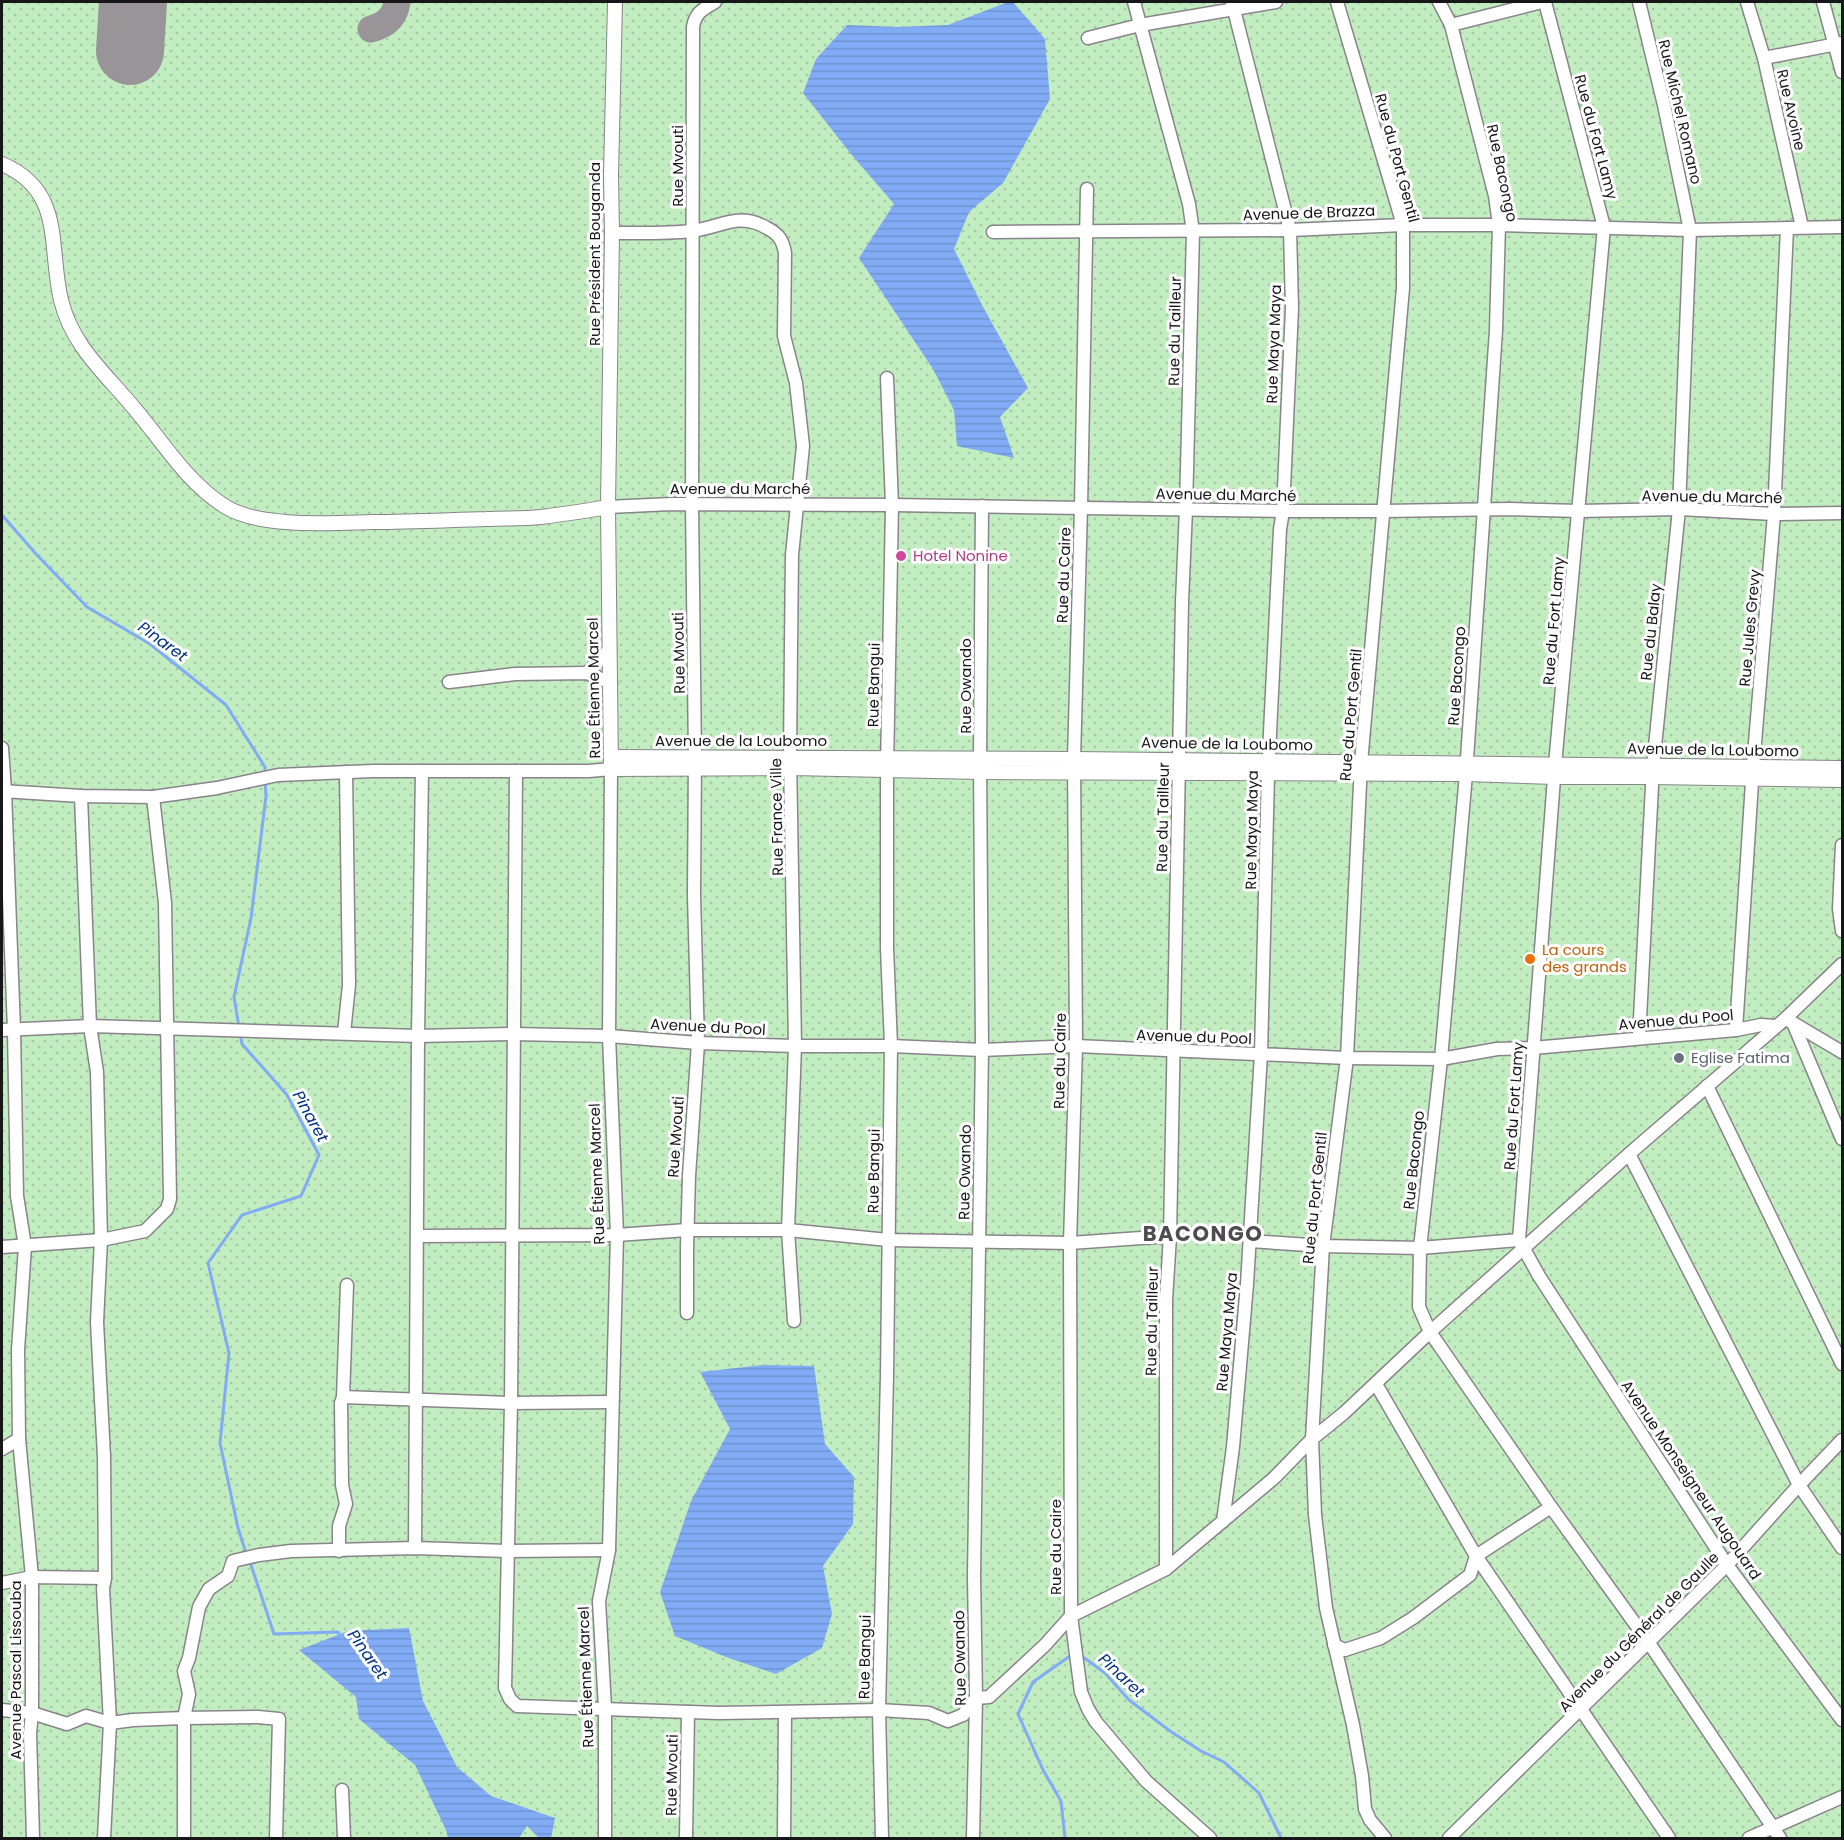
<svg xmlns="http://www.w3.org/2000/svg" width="1844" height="1840" font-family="Poppins,sans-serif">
	<defs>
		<pattern id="grass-dots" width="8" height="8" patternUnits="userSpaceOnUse" patternTransform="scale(1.5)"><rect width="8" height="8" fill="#c1edc0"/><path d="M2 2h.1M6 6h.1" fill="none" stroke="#a5caa4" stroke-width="1.8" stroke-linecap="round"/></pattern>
		<pattern id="water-rules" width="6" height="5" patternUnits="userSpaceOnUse" patternTransform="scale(1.5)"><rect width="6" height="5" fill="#81acf5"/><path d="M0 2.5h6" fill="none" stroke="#6f93d1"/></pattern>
	</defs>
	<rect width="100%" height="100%" fill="#fbf6fc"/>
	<rect fill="url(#grass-dots)" x="2" y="2" width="1840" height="1836"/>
	<g fill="url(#water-rules)">
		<polygon points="1008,2 1013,2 1045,39 1050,99 1003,183 969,212 954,249 982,305 1028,388 1000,417 1014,458 957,446 954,410 933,369 859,258 894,204 851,154 803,93 816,59 847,25 898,27 948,25"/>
		<polygon points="763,1365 814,1366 825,1444 854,1477 853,1524 823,1566 832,1614 822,1648 776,1674 726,1657 675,1636 660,1592 691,1501 730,1429 700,1372"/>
		<polygon points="409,1628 423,1701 457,1767 491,1796 555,1818 551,1838 539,1838 527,1826 519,1838 448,1838 446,1830 415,1765 359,1719 356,1697 299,1650 348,1631"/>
	</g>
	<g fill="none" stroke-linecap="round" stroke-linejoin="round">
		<g stroke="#81acf5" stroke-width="3">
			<polyline points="2,515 36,554 87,607 150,644 226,705 265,767 265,775"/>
			<polyline points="239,1027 234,997 251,918 266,796 265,781"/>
			<polyline points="240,1033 242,1044 287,1095 319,1155 301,1196 242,1215 208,1263 229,1353 220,1443 238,1528 247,1556"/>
			<polyline points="250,1562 274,1634 338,1632 342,1638"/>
			<polyline points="1080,1657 1083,1657 1105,1673 1129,1700 1170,1731 1201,1751 1224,1762 1259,1793 1281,1838"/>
			<polyline points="1065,1838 1061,1801 1043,1770 1018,1714 1033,1682 1070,1656 1074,1657"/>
		</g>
		<path stroke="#989498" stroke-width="27" d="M371,29c15,-4 24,-12 26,-27"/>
		<polyline stroke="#989498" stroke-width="68" points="130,51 133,2"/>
		<defs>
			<g id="minor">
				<polyline points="1134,2 1189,204 1193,232 1186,509 1182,602 1170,1236 1166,1300 1166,1569"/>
				<polyline points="1337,2 1403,225 1403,288 1361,763 1347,1058 1323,1246 1312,1439 1315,1515 1326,1608 1353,1725 1362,1776 1365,1809 1370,1820 1385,1838"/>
				<polyline points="1439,2 1451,25 1495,196 1499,225 1496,330 1466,774 1441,1059 1420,1248 1419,1307 1430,1332 1551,1507 1649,1643 1780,1838"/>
				<polyline points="1545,2 1604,227 1555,765 1519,1240 1539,1276 1727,1565 1842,1720"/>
				<polyline points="1747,2 1764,58 1802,227"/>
				<polyline points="1823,2 1842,72"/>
				<polyline points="1451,25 1542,2"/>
				<polyline points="1088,38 1140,25 1276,2"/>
				<polyline points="1764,58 1842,43"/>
				<polyline points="1087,189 1081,507 1074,759 1076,1046 1070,1243 1071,1616 1081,1692 1088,1709 1096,1722 1146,1781 1210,1838"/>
				<polyline points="993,232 1290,230 1403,225 1499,225 1690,230 1842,227"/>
				<path d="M612,233c26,0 53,1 79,-2 29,-3 47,-20 76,-3 12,6 16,13 18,25l-1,83 12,47 7,63 -11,109 -1,91 -1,111 5,289 -7,184 6,91"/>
				<polyline points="608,507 671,504 892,505 1283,511 1383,511 1510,509 1579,511 1679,509 1774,514 1842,513"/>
				<polyline points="587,673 610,649"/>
				<polyline points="449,682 515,674 587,673 611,683"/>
				<polyline points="2,748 5,791 14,1030 17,1196 25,1246 18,1350 19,1439 32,1577 32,1713 30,1733 33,1838"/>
				<polyline points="516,771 511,1403 505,1688 510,1699 517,1706 719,1713 879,1710 929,1713 948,1721 963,1715 976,1698 989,1697 1045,1645 1071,1616 1166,1569 1223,1521 1274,1478 1312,1439 1344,1413 1430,1332 1629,1154 1785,1019 1842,964"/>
				<polyline points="2,791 81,796 153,797 217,788 278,775 373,771 589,771 611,769 609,1036 617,1235 609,1550 599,1601 605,1708 605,1838"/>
				<polyline points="81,796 90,1026 97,1072 101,1240 97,1322 104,1457 105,1578 103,1588 110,1723 104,1838"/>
				<polyline points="1842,845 1839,909 1842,931"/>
				<polyline points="1785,1019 1793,1023 1842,1139"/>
				<polyline points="1793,1023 1842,1052"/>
				<polyline points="2,1030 90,1026 418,1036 513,1034 609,1036 698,1043 795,1046 891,1046 982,1050 1076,1046 1347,1058 1441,1059 1497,1049 1533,1048 1736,1030 1761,1025 1776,1026"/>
				<polyline points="1736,1030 1753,767 1774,514 1787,228"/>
				<polyline points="344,1033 349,985 346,772"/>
				<polyline points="1639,1038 1653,766 1679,509 1690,230 1664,105 1639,2"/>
				<polyline points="1707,1086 1842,1364"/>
				<polyline points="1629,1154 1799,1485 1842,1548"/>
				<polyline points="417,1236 617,1235 687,1230 788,1230 888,1240 1070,1243 1170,1236"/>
				<polyline points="1250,1241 1323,1246 1420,1248 1519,1240"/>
				<polyline points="2,1247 101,1240 145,1231 167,1209 170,1199 165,903 153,797"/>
				<path d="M687,1313v-66l2,-71 9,-133 -4,-148 1,-137 -3,-253 1,-478c2,-14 10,-18 22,-25"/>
				<polyline points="1376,1384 1476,1556 1669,1838"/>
				<polyline points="343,1397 511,1403 612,1402"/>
				<polyline points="2,1449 19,1439"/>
				<polyline points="1223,1521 1233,1447 1247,1284 1261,1054 1268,774 1280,529 1283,511 1292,308 1290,230 1232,2"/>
				<polyline points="415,1548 418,1036 422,771"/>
				<polyline points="339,1551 339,1526 346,1504 342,1485 341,1403 343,1397 347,1285"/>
				<polyline points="2,1583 32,1577 105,1578"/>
				<polyline points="1334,1645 1345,1650 1381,1638 1413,1618 1470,1575 1476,1556 1551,1507"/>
				<polyline points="2,1710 32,1713 67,1724 86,1716 110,1723 133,1720 184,1718 258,1717 279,1719 276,1838"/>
				<polyline points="342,1790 344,1838"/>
				<polyline points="184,1838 184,1718 189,1694 184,1671 189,1658 199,1607 209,1589 228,1576 233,1561 259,1555 291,1551 415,1548 507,1551 609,1550"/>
				<polyline points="686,1838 688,1712"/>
				<polyline points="784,1838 785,1713"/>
				<polyline points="882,1838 879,1710 887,1376 891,1046 887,948 887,770 892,505 887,378"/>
				<polyline points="973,1838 976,1698 974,1576 982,1050 980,758 982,506"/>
				<polyline points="1449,1838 1727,1565 1799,1485 1842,1440"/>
				<polyline points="1749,1838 1842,1797"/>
			</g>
			<g id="tertiary">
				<polyline points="615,2 611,175 612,233 608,507 611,769 791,768 981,772 1466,774 1554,777 1652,777 1842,780"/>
				<path d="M2,164c63,27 46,82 59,136 11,46 44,73 73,108 29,34 53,75 92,99 35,21 106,16 147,15 38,0 76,-2 114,-3 18,-1 36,0 54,-2 23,-3 45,-6 67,-10"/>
				<polyline points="611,757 1074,759 1842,768"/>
			</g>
		</defs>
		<use href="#minor" stroke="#89848a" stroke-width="15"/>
		<use href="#tertiary" stroke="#89848a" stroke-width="16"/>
		<use href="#minor" stroke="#fff" stroke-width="12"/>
		<use href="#tertiary" stroke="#fff" stroke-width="14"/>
	</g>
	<circle fill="#d1479c" stroke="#fff" stroke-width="2" cx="901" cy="556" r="6"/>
	<circle fill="#e8710a" stroke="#fff" stroke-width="2" cx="1530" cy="959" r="6"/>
	<circle fill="#6b7280" stroke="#fff" stroke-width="2" cx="1679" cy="1058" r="6"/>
	<g text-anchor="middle" stroke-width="6" stroke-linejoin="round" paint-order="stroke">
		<g font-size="15" fill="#171618" stroke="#fff">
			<text transform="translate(1791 110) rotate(77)" y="5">Rue Avoine</text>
			<text transform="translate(1680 112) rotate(77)" y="5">Rue Michel Romano</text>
			<text transform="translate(1596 137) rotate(75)" y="5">Rue du Fort Lamy</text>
			<text transform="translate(1397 158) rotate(75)" y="5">Rue du Port Gentil</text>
			<text transform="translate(678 166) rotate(-90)" y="5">Rue Mvouti</text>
			<text transform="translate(1502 173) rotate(78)" y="5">Rue Bacongo</text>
			<text transform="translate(1309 213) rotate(-2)" y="5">Avenue de Brazza</text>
			<text transform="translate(595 254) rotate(-90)" y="5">Rue Président Bouganda</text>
			<text transform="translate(1175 331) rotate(-89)" y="5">Rue du Tailleur</text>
			<text transform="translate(1274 344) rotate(-88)" y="5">Rue Maya Maya</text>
			<text x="740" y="494">Avenue du Marché</text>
			<text transform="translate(1226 495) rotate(1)" y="5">Avenue du Marché</text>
			<text transform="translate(1712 497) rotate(1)" y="5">Avenue du Marché</text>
			<text transform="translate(1064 575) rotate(-88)" y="5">Rue du Caire</text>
			<text transform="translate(1554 621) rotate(-85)" y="5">Rue du Fort Lamy</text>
			<text transform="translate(1750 628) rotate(-85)" y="5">Rue Jules Grevy</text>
			<text transform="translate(1651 632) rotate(-84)" y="5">Rue du Balay</text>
			<text transform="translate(679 653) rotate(-91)" y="5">Rue Mvouti</text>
			<text transform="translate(1457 676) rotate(-86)" y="5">Rue Bacongo</text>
			<text transform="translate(874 685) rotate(-89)" y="5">Rue Bangui</text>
			<text transform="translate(966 686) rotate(-90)" y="5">Rue Owando</text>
			<text transform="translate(594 688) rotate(-91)" y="5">Rue Étienne Marcel</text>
			<text transform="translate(1351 715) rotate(-85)" y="5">Rue du Port Gentil</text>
			<text x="741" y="746">Avenue de la Loubomo</text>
			<text transform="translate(1227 744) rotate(1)" y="5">Avenue de la Loubomo</text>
			<text transform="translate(1713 750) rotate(1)" y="5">Avenue de la Loubomo</text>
			<text transform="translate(777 817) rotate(-91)" y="5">Rue France Ville</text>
			<text transform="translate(1163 817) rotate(-89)" y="5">Rue du Tailleur</text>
			<text transform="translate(1252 830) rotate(-89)" y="5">Rue Maya Maya</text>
			<text transform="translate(1676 1020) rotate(-5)" y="5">Avenue du Pool</text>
			<text transform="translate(708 1027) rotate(3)" y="5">Avenue du Pool</text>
			<text transform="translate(1194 1037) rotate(2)" y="5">Avenue du Pool</text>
			<text transform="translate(1060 1061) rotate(-89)" y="5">Rue du Caire</text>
			<text transform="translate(1514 1106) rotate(-86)" y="5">Rue du Fort Lamy</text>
			<text transform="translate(676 1137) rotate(-86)" y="5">Rue Mvouti</text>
			<text transform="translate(1414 1160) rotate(-84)" y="5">Rue Bacongo</text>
			<text transform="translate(874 1171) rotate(-89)" y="5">Rue Bangui</text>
			<text transform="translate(965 1172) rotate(-89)" y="5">Rue Owando</text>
			<text transform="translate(597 1174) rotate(-92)" y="5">Rue Étienne Marcel</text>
			<text transform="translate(1315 1198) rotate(-84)" y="5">Rue du Port Gentil</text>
			<text transform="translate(1152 1321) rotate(-89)" y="5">Rue du Tailleur</text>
			<text transform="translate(1227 1332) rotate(-85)" y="5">Rue Maya Maya</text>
			<text transform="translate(1691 1480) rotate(56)" y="5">Avenue Monseigneur Augouard</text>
			<text transform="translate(1056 1547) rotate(-90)" y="5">Rue du Caire</text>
			<text transform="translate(1639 1632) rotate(-45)" y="5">Avenue du Général de Gaulle</text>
			<text transform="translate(865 1657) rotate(-89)" y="5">Rue Bangui</text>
			<text transform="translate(960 1658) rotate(-91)" y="5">Rue Owando</text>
			<text transform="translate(16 1670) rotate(-90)" y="5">Avenue Pascal Lissouba</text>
			<text transform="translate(586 1677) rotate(-92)" y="5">Rue Étienne Marcel</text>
			<text transform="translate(672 1775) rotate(-89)" y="5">Rue Mvouti</text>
		</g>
		<g font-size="15" fill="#b23c85" stroke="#fff" text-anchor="start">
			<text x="913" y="561">Hotel Nonine</text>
		</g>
		<g font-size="15" fill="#c56008" stroke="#fff" text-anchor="start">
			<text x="1542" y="955">La cours<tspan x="1542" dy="17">des grands</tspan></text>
		</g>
		<g font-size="15" fill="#5b616d" stroke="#fff" text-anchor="start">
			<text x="1691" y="1063">Eglise Fatima</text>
		</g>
		<g font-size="16" font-style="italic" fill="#013183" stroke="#fff">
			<text transform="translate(163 641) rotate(36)" y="6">Pinaret</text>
			<text transform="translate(311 1116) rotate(61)" y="6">Pinaret</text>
			<text transform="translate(368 1654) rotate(55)" y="6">Pinaret</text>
			<text transform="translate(1122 1675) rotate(43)" y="6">Pinaret</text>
		</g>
		<g font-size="21" font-weight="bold" letter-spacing="1.5" fill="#4f4b50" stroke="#fff">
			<text x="1203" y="1241">BACONGO</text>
		</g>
	</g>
	<rect width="1844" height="1840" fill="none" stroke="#171618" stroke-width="6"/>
</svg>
